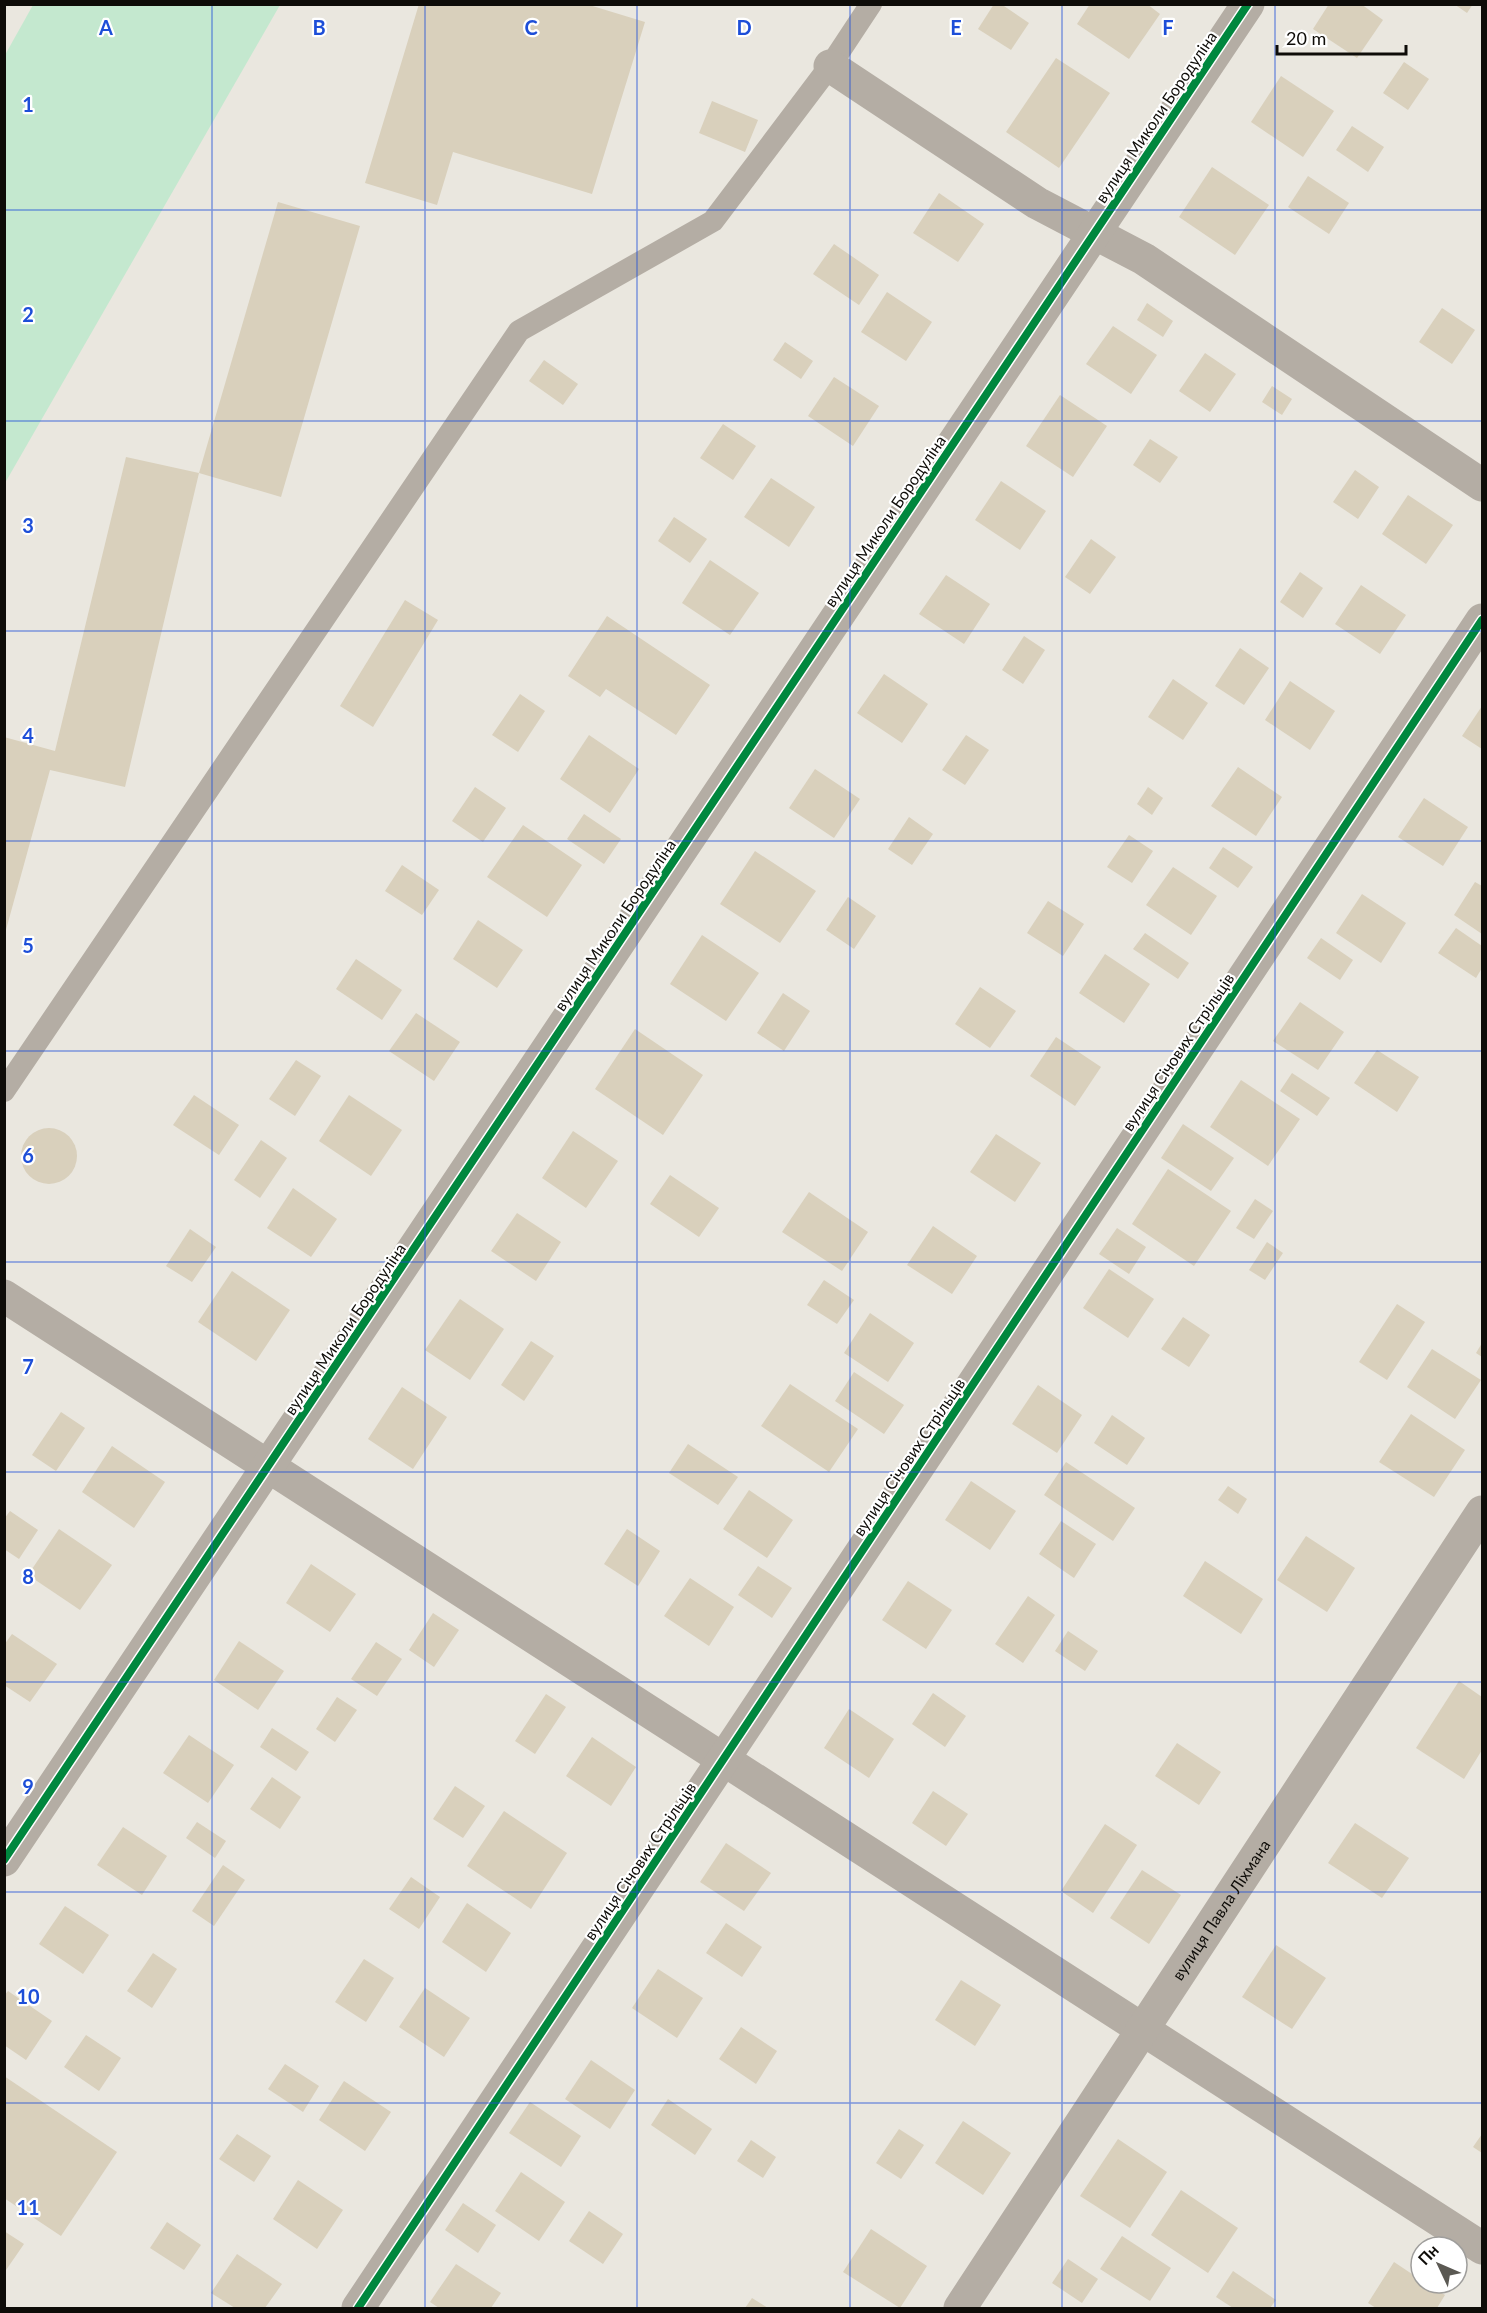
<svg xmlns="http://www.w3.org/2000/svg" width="1487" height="2313" font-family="Lato,sans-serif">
	<rect width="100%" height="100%" fill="#eae7df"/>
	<polygon fill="#c4e8cf" points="33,5 280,5 5,483 5,55"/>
	<g fill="#d9d0bc">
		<polygon points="419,4 586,4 645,22 592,194 453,152 437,205 365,183"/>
		<polygon points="994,4 1001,4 1029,23 1011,50 978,29"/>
		<polygon points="1090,4 1147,4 1160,14 1129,59 1077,24"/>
		<polygon points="1329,4 1361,4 1383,20 1357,58 1313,29"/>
		<polygon points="1454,4 1473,4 1467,13"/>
		<polygon points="1056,58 1110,93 1059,168 1006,132"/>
		<polygon points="1404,62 1429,79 1408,110 1383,93"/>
		<polygon points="1281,76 1334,111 1303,157 1251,122"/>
		<polygon points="712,101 758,120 745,152 699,133"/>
		<polygon points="1352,126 1384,147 1368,172 1336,150"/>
		<polygon points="1212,167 1269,205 1235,255 1179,217"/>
		<polygon points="1308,176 1349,203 1329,234 1288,207"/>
		<polygon points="939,193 984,224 958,262 913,233"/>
		<polygon points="278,202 360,226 281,497 199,473"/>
		<polygon points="834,244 879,275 859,305 813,274"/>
		<polygon points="887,292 932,322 906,361 861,332"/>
		<polygon points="1147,303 1173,321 1163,337 1137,320"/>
		<polygon points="1442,308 1475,330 1452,364 1419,342"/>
		<polygon points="1113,326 1157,355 1131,394 1086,364"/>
		<polygon points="785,342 813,361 801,379 773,360"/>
		<polygon points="1205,353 1236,374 1210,412 1179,391"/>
		<polygon points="544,360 578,384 563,405 529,381"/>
		<polygon points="834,377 879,406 853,446 808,416"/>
		<polygon points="1272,386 1292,399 1282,415 1262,402"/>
		<polygon points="1060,395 1107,426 1073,477 1026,446"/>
		<polygon points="723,424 756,446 733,480 700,458"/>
		<polygon points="1150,439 1178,457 1160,483 1133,465"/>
		<polygon points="126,457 199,473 125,787 50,770 4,937 4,737 55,751"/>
		<polygon points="1355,470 1379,487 1358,519 1333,502"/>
		<polygon points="771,478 815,507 789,547 744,517"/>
		<polygon points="1001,481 1046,511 1020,550 975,520"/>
		<polygon points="1408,495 1453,525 1426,564 1382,534"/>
		<polygon points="674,517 707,539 690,563 658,541"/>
		<polygon points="1091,539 1116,557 1090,594 1065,577"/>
		<polygon points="710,560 759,593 730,635 682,603"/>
		<polygon points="1300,572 1323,588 1303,618 1280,602"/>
		<polygon points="946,575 990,604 964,644 919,614"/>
		<polygon points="1361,585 1406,615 1380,654 1335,624"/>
		<polygon points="405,600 438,620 373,727 340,706"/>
		<polygon points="607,616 710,685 676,735 606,689 600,697 568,676"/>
		<polygon points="1024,636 1045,650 1023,684 1002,670"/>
		<polygon points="1240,648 1269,668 1244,705 1215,686"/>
		<polygon points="884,674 928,704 902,743 857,713"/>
		<polygon points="1173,679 1208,703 1183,740 1148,717"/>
		<polygon points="1290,681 1335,711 1310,750 1265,720"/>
		<polygon points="520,694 545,711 518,752 492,735"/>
		<polygon points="1482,706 1482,749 1462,736"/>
		<polygon points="589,735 639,769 610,813 560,779"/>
		<polygon points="966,735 989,750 965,785 942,770"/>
		<polygon points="1238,767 1282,797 1256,836 1211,806"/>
		<polygon points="815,769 860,799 834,838 789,808"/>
		<polygon points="475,787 506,808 483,842 452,821"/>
		<polygon points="1148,787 1163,798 1152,815 1137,804"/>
		<polygon points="1424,798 1468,827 1443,866 1398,837"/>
		<polygon points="584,814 621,839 604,864 567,839"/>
		<polygon points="909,817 933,834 912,865 888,849"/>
		<polygon points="523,825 582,865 547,917 487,877"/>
		<polygon points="1129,835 1153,851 1132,883 1107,867"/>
		<polygon points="1223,847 1253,867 1238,888 1209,868"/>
		<polygon points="755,851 816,891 780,943 720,904"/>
		<polygon points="402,865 439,890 422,915 385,891"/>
		<polygon points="1173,867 1217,896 1191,935 1146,905"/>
		<polygon points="1475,882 1482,886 1482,934 1454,915"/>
		<polygon points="1362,894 1406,923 1381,963 1336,933"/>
		<polygon points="848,897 876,916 854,949 826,930"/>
		<polygon points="1048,901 1084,924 1063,956 1027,933"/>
		<polygon points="478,920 523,950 497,988 453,959"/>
		<polygon points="1456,928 1482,946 1482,968 1476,978 1438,953"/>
		<polygon points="1145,933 1189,963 1178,979 1133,949"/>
		<polygon points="702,935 759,973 726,1021 670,984"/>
		<polygon points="1321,938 1353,960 1340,980 1307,958"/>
		<polygon points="1105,954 1150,984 1124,1023 1079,993"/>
		<polygon points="356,959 402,990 382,1020 336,989"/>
		<polygon points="980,987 1016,1011 990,1048 955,1024"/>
		<polygon points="783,993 810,1011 784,1051 757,1033"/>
		<polygon points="1300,1002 1344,1032 1318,1070 1273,1041"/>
		<polygon points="416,1013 460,1042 434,1081 389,1051"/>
		<polygon points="635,1029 703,1075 663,1135 595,1089"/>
		<polygon points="1056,1037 1101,1067 1075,1106 1030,1076"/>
		<polygon points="1377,1050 1419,1077 1397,1112 1354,1083"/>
		<polygon points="296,1060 321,1076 295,1116 269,1099"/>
		<polygon points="1292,1073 1330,1098 1317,1116 1280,1091"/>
		<polygon points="1241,1080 1300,1119 1268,1166 1210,1127"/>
		<polygon points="194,1095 239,1125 219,1155 173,1125"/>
		<polygon points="349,1095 402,1130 371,1176 319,1141"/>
		<polygon points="1183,1124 1234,1158 1211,1191 1161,1158"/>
		<circle cx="49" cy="1156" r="28"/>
		<polygon points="573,1131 618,1161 586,1208 542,1178"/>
		<polygon points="996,1134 1041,1163 1015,1202 970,1172"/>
		<polygon points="261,1140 287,1158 260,1198 234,1180"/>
		<polygon points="1168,1169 1231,1211 1194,1266 1132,1224"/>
		<polygon points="670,1175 719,1208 699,1237 650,1204"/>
		<polygon points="293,1188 337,1219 311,1257 267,1228"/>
		<polygon points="809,1192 868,1232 842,1271 782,1232"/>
		<polygon points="1255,1199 1273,1211 1254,1239 1236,1228"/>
		<polygon points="517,1213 561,1242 536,1281 491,1251"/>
		<polygon points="933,1226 977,1256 952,1294 907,1265"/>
		<polygon points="1117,1228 1146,1247 1129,1274 1099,1254"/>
		<polygon points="190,1229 216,1247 192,1282 166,1266"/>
		<polygon points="1267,1242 1283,1253 1265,1280 1249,1270"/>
		<polygon points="1109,1269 1154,1299 1128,1338 1083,1308"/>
		<polygon points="232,1271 290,1310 256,1361 198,1322"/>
		<polygon points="824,1280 854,1300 837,1324 807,1305"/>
		<polygon points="460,1299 504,1329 470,1380 425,1350"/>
		<polygon points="1397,1304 1425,1322 1387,1380 1359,1362"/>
		<polygon points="870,1313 914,1343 888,1382 844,1353"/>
		<polygon points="1183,1317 1210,1335 1189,1367 1161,1349"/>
		<polygon points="531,1341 554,1356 524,1401 501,1385"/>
		<polygon points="1482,1343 1482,1357 1476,1353"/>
		<polygon points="1432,1349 1481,1380 1455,1419 1407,1387"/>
		<polygon points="854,1372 904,1405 884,1434 835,1401"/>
		<polygon points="790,1384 858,1429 829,1472 761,1426"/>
		<polygon points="1038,1385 1082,1415 1057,1453 1012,1424"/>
		<polygon points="402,1387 447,1417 413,1469 368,1439"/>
		<polygon points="61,1412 85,1428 56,1471 32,1455"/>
		<polygon points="1411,1414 1465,1450 1434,1497 1379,1462"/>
		<polygon points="1112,1415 1145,1438 1127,1465 1094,1443"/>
		<polygon points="688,1444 738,1477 718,1505 669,1473"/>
		<polygon points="112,1446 165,1482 134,1528 82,1492"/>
		<polygon points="1066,1462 1135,1508 1113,1541 1044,1495"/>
		<polygon points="971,1481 1016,1511 990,1550 945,1520"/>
		<polygon points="1228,1486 1247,1499 1238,1514 1218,1500"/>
		<polygon points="749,1490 793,1520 767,1558 723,1529"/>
		<polygon points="10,1511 38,1530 19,1559 4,1549 4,1519"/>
		<polygon points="1061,1521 1096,1544 1074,1578 1039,1554"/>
		<polygon points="59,1529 112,1565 80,1610 28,1575"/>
		<polygon points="627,1529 660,1551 638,1586 604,1564"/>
		<polygon points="1306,1536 1355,1568 1327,1612 1277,1580"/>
		<polygon points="1205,1561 1263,1599 1241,1634 1183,1596"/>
		<polygon points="311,1564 356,1594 330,1632 286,1603"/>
		<polygon points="758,1566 792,1588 772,1618 738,1595"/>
		<polygon points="690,1578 734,1607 709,1646 664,1616"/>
		<polygon points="908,1581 952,1610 926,1649 882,1620"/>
		<polygon points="1028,1596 1055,1615 1023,1663 995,1644"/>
		<polygon points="433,1613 459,1630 434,1667 409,1650"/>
		<polygon points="1068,1631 1098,1651 1085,1671 1055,1651"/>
		<polygon points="12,1634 57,1664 30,1702 4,1685 4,1645"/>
		<polygon points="239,1641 284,1671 258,1710 214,1680"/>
		<polygon points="376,1642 402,1659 377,1696 351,1679"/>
		<polygon points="1459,1681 1482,1697 1482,1750 1464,1779 1416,1748"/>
		<polygon points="933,1693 966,1716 945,1747 912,1724"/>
		<polygon points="546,1694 566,1707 535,1754 515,1741"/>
		<polygon points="337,1697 357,1710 335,1742 316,1729"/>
		<polygon points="849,1709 894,1739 869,1778 824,1748"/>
		<polygon points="272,1728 309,1752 296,1771 260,1747"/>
		<polygon points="189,1735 234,1765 208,1803 163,1773"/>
		<polygon points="592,1737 636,1767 611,1806 566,1776"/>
		<polygon points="1177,1743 1221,1772 1199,1805 1155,1776"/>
		<polygon points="272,1777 301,1797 280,1829 250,1809"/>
		<polygon points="455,1786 485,1806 463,1838 433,1819"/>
		<polygon points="933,1791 968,1814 946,1846 912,1823"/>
		<polygon points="504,1811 567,1853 531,1909 467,1866"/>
		<polygon points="197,1822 226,1841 215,1858 186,1838"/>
		<polygon points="1355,1823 1409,1858 1382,1898 1328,1863"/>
		<polygon points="1105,1824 1137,1845 1093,1913 1061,1891"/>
		<polygon points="123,1827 167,1856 142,1895 97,1865"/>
		<polygon points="726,1843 771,1873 744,1911 700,1882"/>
		<polygon points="223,1865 245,1880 214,1926 192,1911"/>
		<polygon points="1142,1870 1181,1895 1149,1944 1110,1918"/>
		<polygon points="411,1877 440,1897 419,1929 389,1909"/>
		<polygon points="467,1903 511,1933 486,1972 442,1942"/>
		<polygon points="65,1906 109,1935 83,1974 39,1944"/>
		<polygon points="726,1923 762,1947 742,1977 706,1953"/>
		<polygon points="1276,1945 1326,1978 1292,2029 1242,1997"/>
		<polygon points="153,1953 177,1969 152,2008 127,1991"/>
		<polygon points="364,1959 394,1978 366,2022 335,2002"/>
		<polygon points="658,1969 703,1998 677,2038 632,2008"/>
		<polygon points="961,1980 1001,2005 975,2046 935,2020"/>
		<polygon points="425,1988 470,2018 444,2057 399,2027"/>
		<polygon points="8,1991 52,2021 26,2060 4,2045 4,1996"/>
		<polygon points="741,2027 777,2051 756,2084 719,2059"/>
		<polygon points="86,2035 121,2058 99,2091 64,2067"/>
		<polygon points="591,2060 635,2090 610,2129 565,2099"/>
		<polygon points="285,2064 319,2086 303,2112 268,2089"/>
		<polygon points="4,2076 117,2152 61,2236 4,2198"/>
		<polygon points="344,2081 391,2112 365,2151 319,2120"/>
		<polygon points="668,2099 712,2129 695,2155 651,2125"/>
		<polygon points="530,2102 581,2136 561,2167 509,2133"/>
		<polygon points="963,2121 1011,2153 983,2195 935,2163"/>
		<polygon points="899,2129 924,2145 901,2179 876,2163"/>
		<polygon points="237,2134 271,2156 254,2182 219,2159"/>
		<polygon points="1482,2134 1482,2153 1473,2147"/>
		<polygon points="1118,2139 1167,2172 1130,2228 1080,2196"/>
		<polygon points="751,2140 776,2157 763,2178 737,2161"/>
		<polygon points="521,2172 565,2202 539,2241 495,2211"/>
		<polygon points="298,2180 343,2210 317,2249 273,2219"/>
		<polygon points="1181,2190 1238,2228 1208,2273 1151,2235"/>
		<polygon points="463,2203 496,2225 478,2253 445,2230"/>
		<polygon points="589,2211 623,2234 603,2264 569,2241"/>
		<polygon points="167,2222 201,2245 184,2270 150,2248"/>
		<polygon points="871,2229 927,2266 900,2308 843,2272"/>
		<polygon points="4,2231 24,2244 4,2273"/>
		<polygon points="1122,2236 1171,2268 1150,2301 1100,2269"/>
		<polygon points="237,2254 282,2284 265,2308 235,2308 211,2293"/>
		<polygon points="1068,2259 1098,2279 1082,2303 1052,2283"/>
		<polygon points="1394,2262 1421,2280 1421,2283 1426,2283 1445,2295 1437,2308 1376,2308 1368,2303"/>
		<polygon points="456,2264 501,2293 491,2308 439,2308 430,2302"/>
		<polygon points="1233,2271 1276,2300 1270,2308 1233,2308 1216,2297"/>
		<polygon points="752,2298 768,2308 745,2308"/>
	</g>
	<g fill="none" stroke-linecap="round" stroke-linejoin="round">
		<polyline stroke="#b4ada4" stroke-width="22" points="4,1091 519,331 713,221 830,66 871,4"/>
		<g stroke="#b4ada4" stroke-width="33">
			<polyline points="830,66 1037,203 1144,259 1482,485"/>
			<polyline points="4,1296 1482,2248"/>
			<polyline points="4,1860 1248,4"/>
			<polyline points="358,2308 1482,620"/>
			<path id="s1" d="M960,2308l522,-796"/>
		</g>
		<defs>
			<g id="cycleway">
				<polyline points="4,1860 1248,4"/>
				<polyline points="358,2308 1482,620"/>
			</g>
		</defs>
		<use href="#cycleway" stroke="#fff" stroke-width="11"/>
		<use href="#cycleway" stroke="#00873e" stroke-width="8"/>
	</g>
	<path fill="none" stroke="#1d4ed8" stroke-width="1.5" stroke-opacity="0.55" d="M212,4v2304M425,4v2304M637,4v2304M850,4v2304M1062,4v2304M1275,4v2304M4,210h1478M4,421h1478M4,631h1478M4,841h1478M4,1051h1478M4,1262h1478M4,1472h1478M4,1682h1478M4,1892h1478M4,2103h1478"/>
	<g text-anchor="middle" stroke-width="4.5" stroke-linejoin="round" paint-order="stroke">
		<g font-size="16" fill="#0e0c08" stroke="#fff">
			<text transform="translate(1156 117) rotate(-56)" y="6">вулиця Миколи Бородуліна</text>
			<text transform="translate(885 521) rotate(-56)" y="6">вулиця Миколи Бородуліна</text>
			<text transform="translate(615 925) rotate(-56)" y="6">вулиця Миколи Бородуліна</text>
			<text transform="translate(1178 1052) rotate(-56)" y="6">вулиця Січових Стрільців</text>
			<text transform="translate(345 1329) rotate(-56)" y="6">вулиця Миколи Бородуліна</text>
			<text transform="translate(909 1457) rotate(-56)" y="6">вулиця Січових Стрільців</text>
			<text transform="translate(640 1861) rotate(-56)" y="6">вулиця Січових Стрільців</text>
			<text dy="6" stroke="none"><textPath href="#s1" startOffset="476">вулиця Павла Ліхмана</textPath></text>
		</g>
	</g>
	<g font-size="20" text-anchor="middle" font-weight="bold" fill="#1d4ed8" stroke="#fff" stroke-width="4.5" stroke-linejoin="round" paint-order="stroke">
		<text x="106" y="35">A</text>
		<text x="319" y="35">B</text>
		<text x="531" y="35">C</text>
		<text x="744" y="35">D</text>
		<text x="956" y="35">E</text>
		<text x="1168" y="35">F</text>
		<text x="28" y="112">1</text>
		<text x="28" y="322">2</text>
		<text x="28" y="533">3</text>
		<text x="28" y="743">4</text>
		<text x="28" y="953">5</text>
		<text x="28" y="1163">6</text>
		<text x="28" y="1374">7</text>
		<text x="28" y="1584">8</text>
		<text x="28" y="1794">9</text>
		<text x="28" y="2004">10</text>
		<text x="28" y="2215">11</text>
	</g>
	<rect width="1487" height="2313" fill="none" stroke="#0e0c08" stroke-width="12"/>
	<g transform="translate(1439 2265) rotate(314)"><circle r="28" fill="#ffffff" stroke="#9f9e9c" stroke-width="1.5"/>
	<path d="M0-4.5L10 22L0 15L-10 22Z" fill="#5b5953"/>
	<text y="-9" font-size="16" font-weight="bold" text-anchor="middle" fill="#0e0c08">Пн</text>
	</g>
	<path d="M1277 45v9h129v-9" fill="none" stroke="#0e0c08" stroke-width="3"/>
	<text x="1286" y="45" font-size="18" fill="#0e0c08" stroke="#ffffff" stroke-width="4.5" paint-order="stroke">20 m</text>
</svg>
